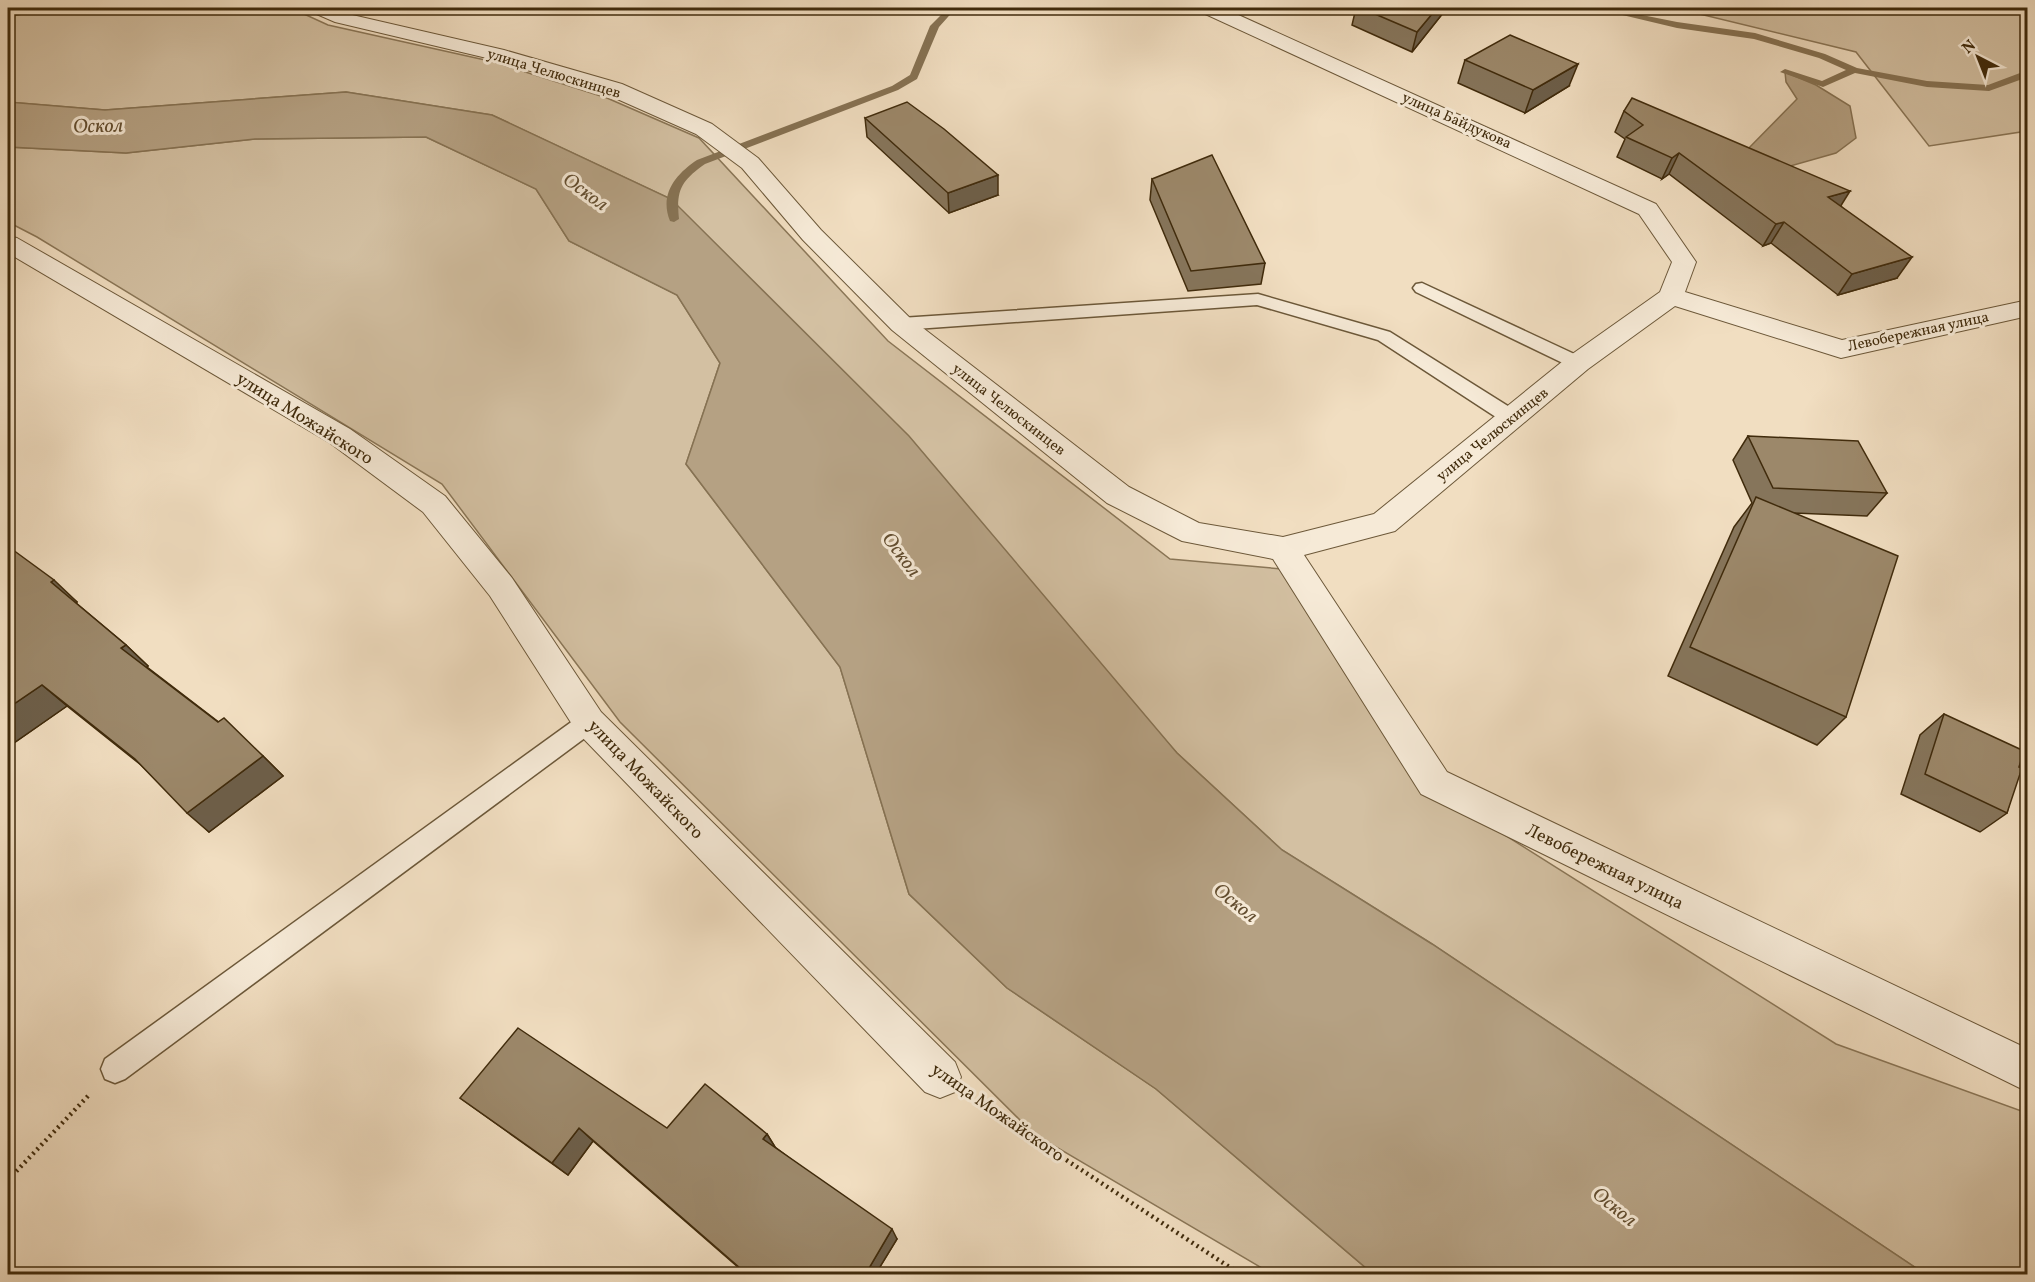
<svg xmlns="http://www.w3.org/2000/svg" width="2035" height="1282" font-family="Vollkorn,serif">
	<rect width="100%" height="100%" fill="#f1dec1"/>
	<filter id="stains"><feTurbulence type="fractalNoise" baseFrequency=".00333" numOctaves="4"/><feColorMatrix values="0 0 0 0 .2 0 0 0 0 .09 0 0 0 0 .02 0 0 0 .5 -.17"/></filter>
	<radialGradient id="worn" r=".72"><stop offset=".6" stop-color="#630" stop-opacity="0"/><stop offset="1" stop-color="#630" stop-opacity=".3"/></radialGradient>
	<g fill="#d3c0a2" stroke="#8a7657" stroke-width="1.5">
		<polygon points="51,8 291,8 328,25 494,62 607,98 699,138 888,341 1170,559 1282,569 1419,781 1836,1044 2027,1113 2027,1274 1925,1274 1432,944 1282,850 1177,753 671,199 492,115 346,92 105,110 8,102 8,17"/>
		<polygon points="1675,8 2027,8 2027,131 1929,146 1856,52"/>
		<polygon points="426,137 536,189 569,241 677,295 720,363 686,464 840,667 909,894 1007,988 1156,1089 1373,1274 1272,1274 1034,1134 620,722 442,484 37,237 8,222 8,147 126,153 255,139"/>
	</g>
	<g fill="#b5a183" stroke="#867253" stroke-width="1.5">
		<polygon points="1785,72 1816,85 1850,106 1856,138 1836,153 1773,171 1742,155 1797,99 1786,82"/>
		<polygon points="346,92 492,115 671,199 909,436 1177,753 1282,850 1432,944 1925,1274 1373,1274 1156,1089 1007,988 909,894 840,667 686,464 720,363 677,295 569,241 536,189 426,137 255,139 126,153 8,147 8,102 105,110"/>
	</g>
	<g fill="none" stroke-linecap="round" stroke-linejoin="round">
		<g fill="#867253" fill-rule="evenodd">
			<path d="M948,8h8l-17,19 -22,52 -19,11 -193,74c-24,17 -29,26 -26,55l-5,3 -4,-1c-11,-27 6,-47 27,-61l195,-74 18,-11 20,-49z"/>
			<polygon points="1593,8 1607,8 1677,22 1755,33 1825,54 1857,68 1927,81 1988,85 2028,70 2028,77 1989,91 1927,87 1855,73 1823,87 1780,72 1785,69 1822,81 1846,70 1819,58 1754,39 1677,28"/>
		</g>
		<defs>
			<g id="service">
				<polygon points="1422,283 1585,359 1587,363 1585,367 1571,367 1416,292 1413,288 1416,284"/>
				<polygon points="1258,294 1390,332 1519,413 1522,418 1519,423 1512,425 1505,423 1378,340 1257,305 901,330 895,328 892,324 895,320 901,318"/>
				<polygon points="589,712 597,715 601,722 597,729 125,1079 115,1083 105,1079 101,1069 105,1059 581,715"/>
			</g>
			<g id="minor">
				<polygon points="309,8 334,8 348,14 504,50 622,84 712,124 758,158 821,230 910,318 1129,487 1199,523 1283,537 1374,514 1568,357 1660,292 1672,262 1639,214 1201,12 1199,8 1223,8 1656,204 1696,262 1685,292 1842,340 2028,300 2028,316 1841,358 1675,306 1588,369 1395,531 1304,555 1447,772 2028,1049 2028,1092 1421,794 1273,559 1182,541 1107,503 892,330 803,240 742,168 696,134 606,94 491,59 335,22 312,12"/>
				<polygon points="8,236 17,238 350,429 445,496 512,578 601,712 955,1062 961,1077 955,1092 940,1098 925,1092 577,732 490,596 423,512 330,443 8,253"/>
			</g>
		</defs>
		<use href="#service" stroke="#6c5839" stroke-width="3"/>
		<use href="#minor" stroke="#6c5839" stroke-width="2"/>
		<g stroke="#402b0c" stroke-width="4.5" stroke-dasharray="2 4" stroke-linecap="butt">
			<polyline points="981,1104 1240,1274"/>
			<polyline points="8,1180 88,1096"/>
		</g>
		<use href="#service" fill="#f6ead7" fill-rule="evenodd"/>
		<use href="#minor" fill="#f6ead7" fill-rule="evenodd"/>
	</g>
	<g fill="#86755b" stroke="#402b0c" stroke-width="1.5">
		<polygon points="1356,8 1447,8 1412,52 1352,25"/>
		<polygon points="1465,60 1569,86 1525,113 1458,83"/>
		<polygon points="1624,111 1841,206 1897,278 1838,295 1771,243 1763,246 1669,174 1662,179 1617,157 1625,139 1615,132"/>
		<polygon points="865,118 998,195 949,213 867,137"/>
		<polygon points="1152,179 1265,263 1261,284 1188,291 1150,200"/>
		<polygon points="1748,436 1887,493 1867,516 1794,513 1846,717 1817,745 1668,676 1734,527 1752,503 1733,460"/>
		<polygon points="9,547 77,602 76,603 126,645 148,666 147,667 263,756 283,776 209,832 141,765 67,706 8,747"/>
		<polygon points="1944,714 2019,767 2007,813 1980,832 1901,794 1920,735"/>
		<polygon points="460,1098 667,1128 767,1134 775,1147 897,1239 875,1275 747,1275 593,1141 568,1175"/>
	</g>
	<g fill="#6d5f4a" stroke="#402b0c" stroke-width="1.5">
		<polygon points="1437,8 1447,8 1412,52 1417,32"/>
		<polygon points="1578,64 1569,86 1525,113 1533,90"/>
		<polygon points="1679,153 1669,174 1662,179 1672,158"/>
		<polygon points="998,175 998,195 949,213 948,193"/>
		<polygon points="1850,191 1837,212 1828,197"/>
		<polygon points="1784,222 1771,243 1763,246 1776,224"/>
		<polygon points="1912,257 1897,278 1838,295 1852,274"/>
		<polygon points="54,580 77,602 74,604 51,582"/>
		<polygon points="126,645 148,666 143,670 121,648"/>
		<polygon points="42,685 67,706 8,747 8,708"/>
		<polygon points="263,756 283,776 209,832 187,813"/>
		<polygon points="579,1128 593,1141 568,1175 552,1163"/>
		<polygon points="767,1134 775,1147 771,1152 763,1139"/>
		<polygon points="892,1229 897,1239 875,1275 865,1275"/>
	</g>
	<g fill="#9c886a" stroke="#402b0c" stroke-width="1.5">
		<polygon points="1361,8 1437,8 1417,32"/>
		<polygon points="1510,35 1578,64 1533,90 1465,60"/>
		<polygon points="1632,98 1850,191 1828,197 1912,257 1852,274 1784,222 1776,224 1679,153 1672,158 1626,137 1643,125 1624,111"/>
		<polygon points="907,102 944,129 998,175 948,193 865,118"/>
		<polygon points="1212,155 1265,263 1191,271 1152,179"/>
		<polygon points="1748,436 1858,441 1887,493 1773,488"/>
		<polygon points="1756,497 1898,556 1846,717 1690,647"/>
		<polygon points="9,547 54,580 51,582 126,645 121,648 218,722 224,718 263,756 187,813 135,759 42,685 8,708 8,548"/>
		<polygon points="1944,714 2024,751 2019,767 2022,768 2007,813 1925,774"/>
		<polygon points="518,1028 667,1128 705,1084 767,1134 763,1139 892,1229 865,1275 748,1275 579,1128 552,1163 460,1098"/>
	</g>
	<g text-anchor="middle" stroke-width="6" stroke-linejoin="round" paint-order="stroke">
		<g font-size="15" fill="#402b0c" stroke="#f6ead7">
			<text transform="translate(554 73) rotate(17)" y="5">улица Челюскинцев</text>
			<text transform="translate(1457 120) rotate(24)" y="5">улица Байдукова</text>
			<text transform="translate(1918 331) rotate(-12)" y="5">Левобережная улица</text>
			<text transform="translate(1009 409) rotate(38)" y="5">улица Челюскинцев</text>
			<text transform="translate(1492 434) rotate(-39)" y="5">улица Челюскинцев</text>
		</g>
		<g font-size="18" fill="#402b0c" stroke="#f6ead7">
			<text transform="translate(305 418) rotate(32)" y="6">улица Можайского</text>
			<text transform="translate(646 779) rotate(46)" y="6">улица Можайского</text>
			<text transform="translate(1605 866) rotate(26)" y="6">Левобережная улица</text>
			<text transform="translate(998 1112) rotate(35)" y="6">улица Можайского</text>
		</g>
		<g font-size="20" font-style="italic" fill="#634e30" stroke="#f6ead7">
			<text transform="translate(98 125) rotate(-1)" y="7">Оскол</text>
			<text transform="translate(586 191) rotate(36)" y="7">Оскол</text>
			<text transform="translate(902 554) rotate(53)" y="7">Оскол</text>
			<text transform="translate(1236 902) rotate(39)" y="7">Оскол</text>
			<text transform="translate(1615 1206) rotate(39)" y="7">Оскол</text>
		</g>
	</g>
	<rect width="2035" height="1282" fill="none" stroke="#f1dec1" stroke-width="30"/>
	<rect x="9" y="9" width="2017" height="1264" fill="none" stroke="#402b0c" stroke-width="3"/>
	<rect x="15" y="15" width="2005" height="1252" fill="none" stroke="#402b0c" stroke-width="1.5"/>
	<g transform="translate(1978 57) rotate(318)" stroke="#f6ead7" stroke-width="4.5" paint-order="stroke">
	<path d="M0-4.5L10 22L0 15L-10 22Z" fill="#402b0c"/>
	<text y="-9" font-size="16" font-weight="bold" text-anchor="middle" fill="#402b0c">N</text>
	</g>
	<rect width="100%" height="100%" filter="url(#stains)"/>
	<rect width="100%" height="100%" fill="url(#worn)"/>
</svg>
